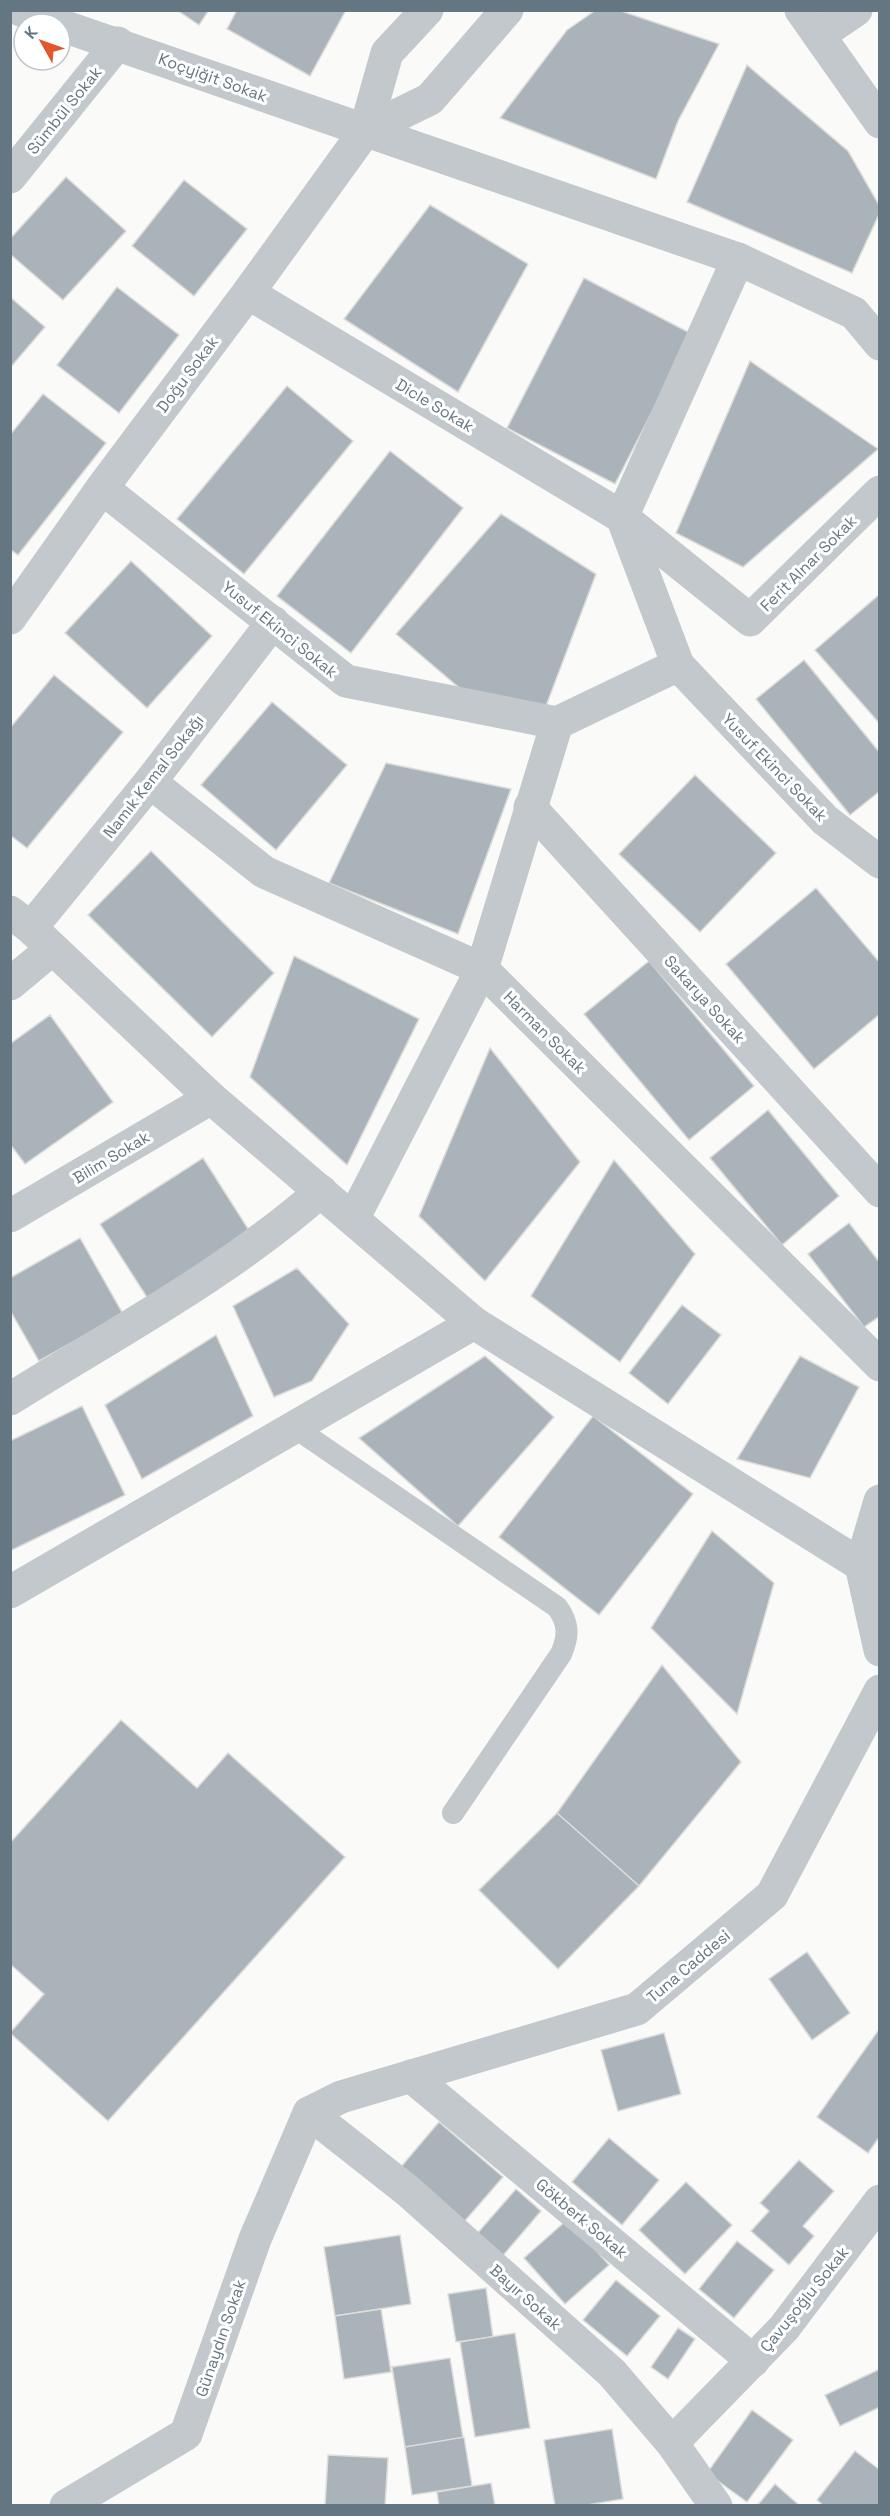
<svg xmlns="http://www.w3.org/2000/svg" width="890" height="2516" font-family="'Space Grotesk',sans-serif">
	<rect width="100%" height="100%" fill="#fafaf8"/>
	<g fill="#aab3b9" stroke="#dcdcda" stroke-width="1.5">
		<polygon points="177,10 209,10 199,25"/>
		<polygon points="237,10 346,10 310,76 227,29"/>
		<polygon points="596,10 618,10 719,44 678,121 656,179 500,118 567,30"/>
		<polygon points="747,65 848,151 880,207 880,212 852,273 687,202"/>
		<polygon points="66,177 126,231 63,300 10,254 10,239"/>
		<polygon points="184,180 247,229 194,296 132,246"/>
		<polygon points="430,205 528,264 458,392 344,319"/>
		<polygon points="584,278 692,334 615,484 507,428"/>
		<polygon points="117,287 179,335 119,413 57,365"/>
		<polygon points="10,297 45,327 10,368"/>
		<polygon points="750,361 878,449 743,567 676,533"/>
		<polygon points="287,386 353,441 244,574 177,519"/>
		<polygon points="43,394 106,443 18,555 10,549 10,435"/>
		<polygon points="390,451 463,508 351,653 277,596"/>
		<polygon points="501,514 596,574 546,706 463,691 396,634"/>
		<polygon points="131,561 212,636 147,708 65,633"/>
		<polygon points="880,594 880,724 815,650"/>
		<polygon points="804,660 880,753 880,791 850,815 756,699"/>
		<polygon points="54,675 123,732 27,848 10,835 10,728"/>
		<polygon points="272,702 347,765 276,850 201,785"/>
		<polygon points="386,763 511,789 458,934 329,883"/>
		<polygon points="695,775 776,853 700,932 619,854"/>
		<polygon points="151,851 274,973 212,1037 88,915"/>
		<polygon points="816,888 880,963 880,1014 814,1069 726,964"/>
		<polygon points="294,956 419,1019 347,1165 250,1077"/>
		<polygon points="649,961 754,1086 689,1140 584,1014"/>
		<polygon points="50,1015 113,1102 25,1164 10,1144 10,1044"/>
		<polygon points="490,1048 580,1162 485,1281 419,1216"/>
		<polygon points="768,1110 839,1196 782,1245 710,1158"/>
		<polygon points="203,1158 252,1235 150,1302 100,1224"/>
		<polygon points="614,1160 695,1254 620,1362 531,1296"/>
		<polygon points="849,1223 880,1263 880,1316 864,1327 808,1254"/>
		<polygon points="80,1238 123,1314 39,1361 10,1310 10,1278"/>
		<polygon points="297,1268 349,1324 312,1381 274,1397 233,1306"/>
		<polygon points="682,1305 721,1335 668,1404 629,1373"/>
		<polygon points="216,1335 253,1416 142,1479 105,1405"/>
		<polygon points="485,1356 554,1417 458,1526 359,1438"/>
		<polygon points="800,1356 859,1387 810,1478 737,1459"/>
		<polygon points="82,1406 125,1495 10,1551 10,1441"/>
		<polygon points="593,1416 693,1494 599,1615 499,1537"/>
		<polygon points="712,1531 774,1583 737,1714 651,1628"/>
		<polygon points="662,1665 741,1762 639,1886 557,1813"/>
		<polygon points="121,1720 197,1788 228,1753 345,1857 108,2121 10,2033 44,1994 10,1964 10,1843"/>
		<polygon points="557,1813 639,1886 558,1969 479,1890"/>
		<polygon points="807,1952 850,2013 812,2040 769,1979"/>
		<polygon points="880,2028 880,2136 868,2153 817,2117"/>
		<polygon points="664,2033 681,2094 618,2111 601,2050"/>
		<polygon points="439,2122 503,2177 463,2223 400,2168"/>
		<polygon points="609,2138 659,2180 622,2225 572,2182"/>
		<polygon points="799,2160 834,2191 803,2226 814,2236 789,2265 751,2231 769,2211 760,2203"/>
		<polygon points="686,2182 732,2225 685,2274 639,2230"/>
		<polygon points="516,2189 541,2211 500,2259 475,2236"/>
		<polygon points="568,2219 609,2265 565,2304 524,2258"/>
		<polygon points="400,2235 411,2304 335,2316 324,2247"/>
		<polygon points="737,2241 774,2270 734,2318 699,2289"/>
		<polygon points="616,2280 660,2316 627,2356 583,2320"/>
		<polygon points="486,2288 493,2337 456,2342 448,2294"/>
		<polygon points="381,2309 391,2372 344,2379 335,2316"/>
		<polygon points="678,2328 695,2339 668,2379 651,2367"/>
		<polygon points="515,2333 530,2428 475,2437 460,2342"/>
		<polygon points="450,2358 463,2438 405,2447 392,2367"/>
		<polygon points="880,2369 880,2407 840,2426 825,2395"/>
		<polygon points="752,2410 793,2440 747,2502 707,2473"/>
		<polygon points="612,2429 623,2499 581,2506 555,2506 544,2440"/>
		<polygon points="464,2437 472,2486 412,2495 405,2447"/>
		<polygon points="855,2451 880,2470 880,2506 824,2506 817,2500"/>
		<polygon points="328,2455 388,2458 385,2506 325,2506"/>
		<polygon points="491,2483 495,2506 439,2506 437,2492"/>
		<polygon points="775,2484 800,2506 757,2506"/>
	</g>
	<g fill="none" stroke-linecap="round" stroke-linejoin="round">
		<path stroke="#c3c8cc" stroke-width="22" d="M294,1427l263,180c12,16 12,29 4,47l-108,159"/>
		<g stroke="#c3c8cc" stroke-width="33">
			<polyline points="21,10 58,24"/>
			<polyline points="801,10 880,122"/>
			<polyline points="60,25 738,259 854,313 880,344"/>
			<polyline points="819,35 856,10"/>
			<polyline points="365,131 430,99 507,10"/>
			<polyline points="10,177 118,43"/>
			<polyline points="248,293 622,517 750,620 880,492"/>
			<polyline points="102,488 346,681 557,723"/>
			<polyline points="622,517 738,259"/>
			<polyline points="10,618 102,488 248,293 365,131 387,53 427,10"/>
			<polyline points="678,665 825,820 880,862"/>
			<polyline points="150,782 264,872 482,969 880,1365"/>
			<polyline points="530,807 880,1191"/>
			<polyline points="10,912 31,928 211,1098 474,1323 861,1565"/>
			<polyline points="31,928 150,782 273,622"/>
			<polyline points="10,984 52,949"/>
			<polyline points="10,1216 211,1098"/>
			<polyline points="353,1219 482,969 557,723 678,665 622,517"/>
			<path d="M10,1399c104,-65 220,-127 311,-208"/>
			<polyline points="10,1592 474,1323"/>
			<polyline points="411,2076 753,2361"/>
			<polyline points="309,2113 408,2191 612,2373 672,2443 716,2506"/>
			<polyline points="672,2443 784,2328 880,2201"/>
		</g>
		<g stroke="#c3c8cc" stroke-width="33">
			<polyline points="880,1501 861,1565 880,1650"/>
			<polyline points="66,2506 186,2434 255,2239 309,2113 341,2097 637,2009 772,1895 880,1691"/>
		</g>
	</g>
	<g text-anchor="middle" stroke-width="6" stroke-linejoin="round" paint-order="stroke">
		<g font-size="16" fill="#657683" stroke="#fff">
			<text transform="translate(213 77) rotate(20)" y="6">Koçyiğit Sokak</text>
			<text transform="translate(64 110) rotate(-51)" y="6">Sümbül Sokak</text>
			<text transform="translate(187 374) rotate(-53)" y="6">Doğu Sokak</text>
			<text transform="translate(435 405) rotate(31)" y="6">Dicle Sokak</text>
			<text transform="translate(808 563) rotate(-45)" y="6">Ferit Alnar Sokak</text>
			<text transform="translate(280 629) rotate(39)" y="6">Yusuf Ekinci Sokak</text>
			<text transform="translate(775 767) rotate(46)" y="6">Yusuf Ekinci Sokak</text>
			<text transform="translate(153 776) rotate(-52)" y="6">Namık Kemal Sokağı</text>
			<text transform="translate(705 999) rotate(48)" y="6">Sakarya Sokak</text>
			<text transform="translate(545 1032) rotate(45)" y="6">Harman Sokak</text>
			<text transform="translate(111 1157) rotate(-31)" y="6">Bilim Sokak</text>
			<text transform="translate(688 1966) rotate(-40)" y="6">Tuna Caddesi</text>
			<text transform="translate(582 2218) rotate(40)" y="6">Gökberk Sokak</text>
			<text transform="translate(526 2297) rotate(42)" y="6">Bayır Sokak</text>
			<text transform="translate(804 2299) rotate(-51)" y="6">Çavuşoğlu Sokak</text>
			<text transform="translate(220 2338) rotate(-71)" y="6">Günaydın Sokak</text>
		</g>
	</g>
	<rect width="890" height="2516" fill="none" stroke="#657683" stroke-width="24"/>
	<g transform="translate(42 42) rotate(310)"><circle r="28" fill="#ffffff" stroke="#c1c8cd" stroke-width="1.5"/>
	<path d="M0-4.5L10 22L0 15L-10 22Z" fill="#e4572e"/>
	<text y="-9" font-size="16" font-weight="bold" text-anchor="middle" fill="#657683">K</text>
	</g>
</svg>
